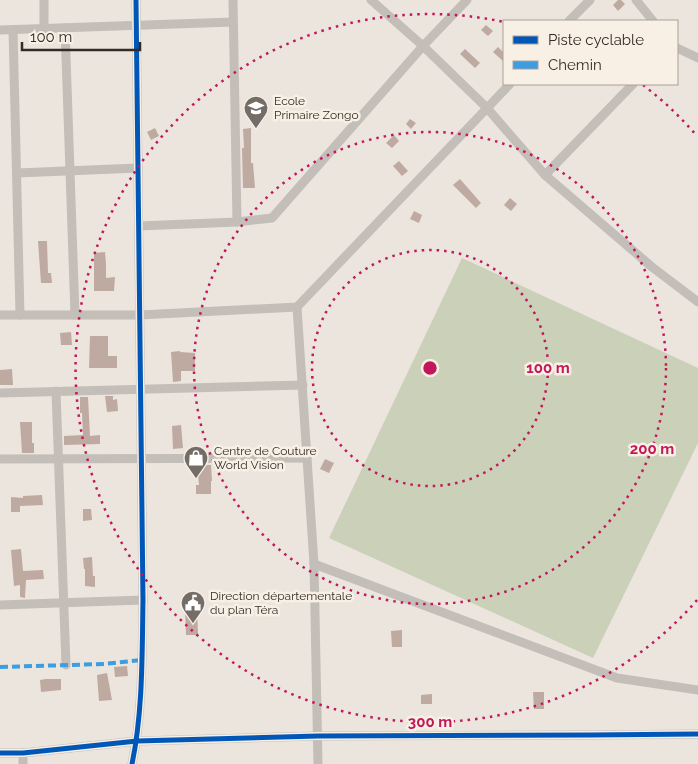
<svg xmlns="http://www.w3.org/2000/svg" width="698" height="764" font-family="Raleway,sans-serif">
	<rect width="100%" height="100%" fill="#ebe5de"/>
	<polygon fill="#cbd0b9" points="462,258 698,368 698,443 593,658 329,538"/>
	<g fill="#beaaa0">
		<polygon points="618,0 621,0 625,4 618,11 613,5"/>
		<polygon points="486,25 493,31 488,36 481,30"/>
		<polygon points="498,47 504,53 504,62 493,52"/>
		<polygon points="465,49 480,63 475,68 460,54"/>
		<polygon points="410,119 416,123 411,129 406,124"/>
		<polygon points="155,128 159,136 151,140 147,132"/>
		<polygon points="251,128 251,163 253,163 255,188 243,188 242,148 244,148 243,129"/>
		<polygon points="394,135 399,141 392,148 386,143"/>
		<polygon points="399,161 408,171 402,176 393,166"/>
		<polygon points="460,179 481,203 476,208 453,185"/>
		<polygon points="510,198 517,204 511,211 504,205"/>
		<polygon points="414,211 422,215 419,223 410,219"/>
		<polygon points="38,241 47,241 48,273 51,273 52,283 41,283"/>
		<polygon points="105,252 106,264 106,278 115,277 114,291 94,291 94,253"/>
		<polygon points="71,332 72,345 61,345 60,333"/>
		<polygon points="90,336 108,336 108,356 117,356 117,368 89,368"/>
		<polygon points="180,351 180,352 195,353 195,371 181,371 181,381 173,382 171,352"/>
		<polygon points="12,369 13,385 0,385 0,370"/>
		<polygon points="105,396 113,396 113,400 117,399 118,411 107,412"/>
		<polygon points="80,397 88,397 90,436 100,435 100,444 64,445 64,436 83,435 82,413 80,413"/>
		<polygon points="20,422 32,422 32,443 34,443 34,453 22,453"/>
		<polygon points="181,425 183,448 173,449 172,426"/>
		<polygon points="325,459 334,463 329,473 320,469"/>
		<polygon points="197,465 211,465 212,481 211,481 211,494 196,494 196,485 199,485"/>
		<polygon points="42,495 43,505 20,506 20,512 11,512 11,497 23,498 23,496"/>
		<polygon points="83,509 91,509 92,520 83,521"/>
		<polygon points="21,549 23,571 43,570 44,579 26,580 25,598 20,597 20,585 14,586 11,550"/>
		<polygon points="92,557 93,576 95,576 95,587 85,586 85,569 84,569 83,558"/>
		<polygon points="197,607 198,635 186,635 185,608"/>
		<polygon points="402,630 402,647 392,647 391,631"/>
		<polygon points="127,666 128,676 115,677 114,667"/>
		<polygon points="107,673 112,700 99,701 97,675"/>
		<polygon points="46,679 61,679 61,690 41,692 40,680"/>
		<polygon points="533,692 544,692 544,709 534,709"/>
		<polygon points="432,694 432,704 421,704 421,695"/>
	</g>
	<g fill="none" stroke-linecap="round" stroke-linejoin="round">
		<g stroke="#c3beb8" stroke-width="9">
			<polyline points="44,0 44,29"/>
			<polyline points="233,0 237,222"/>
			<polyline points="371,0 423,46 487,108 545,175 652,267 698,302"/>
			<polyline points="636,0 653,21"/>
			<polyline points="569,21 590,0"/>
			<polyline points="65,28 75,315"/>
			<polyline points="0,30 233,22"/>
			<polyline points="13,30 20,315"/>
			<polyline points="677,48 698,58"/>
			<polyline points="17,173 138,168"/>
			<polyline points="545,175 633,84"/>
			<polyline points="139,226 237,222 272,218 423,46 467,0"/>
			<polyline points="297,307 314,564 318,764"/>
			<polyline points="0,315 140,315 297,307 510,84"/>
			<polyline points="56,391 66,665"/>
			<polyline points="0,393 303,385"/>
			<polyline points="0,459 307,458"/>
			<polyline points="314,564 617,678 698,690"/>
			<polyline points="0,605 143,600"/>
			<polyline points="0,753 23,753 137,741 318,736 590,735 698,734"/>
			<polyline points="23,753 23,764"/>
			<path d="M132,764c11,-53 10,-110 11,-164l-7,-600"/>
		</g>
		<polyline stroke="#3e9ce0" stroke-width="4" stroke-dasharray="8 4" stroke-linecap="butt" points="0,667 104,664 142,660"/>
		<defs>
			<g id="cycleway">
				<polyline points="0,753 23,753 137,741 318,736 590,735 698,734"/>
				<path d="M132,764c11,-53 10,-110 11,-164l-7,-600"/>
			</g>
		</defs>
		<use href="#cycleway" stroke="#f8f0e5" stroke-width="8"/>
		<use href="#cycleway" stroke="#0057b8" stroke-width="5"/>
	</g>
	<g fill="none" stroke="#c2185b" stroke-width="2.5" stroke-dasharray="2.5 5">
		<circle cx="430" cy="368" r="118"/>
		<circle cx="430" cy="368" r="236"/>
		<path d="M697 600A354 354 0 1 1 504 22M643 85A354 354 0 0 1 697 136"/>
	</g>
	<defs>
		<symbol id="school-pin" viewBox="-11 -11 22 30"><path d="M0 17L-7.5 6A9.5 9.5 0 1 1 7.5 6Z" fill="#746c67" stroke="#f8f0e5"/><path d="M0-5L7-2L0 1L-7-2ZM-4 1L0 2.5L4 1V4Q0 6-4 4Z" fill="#fff"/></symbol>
		<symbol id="shop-pin" viewBox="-11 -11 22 30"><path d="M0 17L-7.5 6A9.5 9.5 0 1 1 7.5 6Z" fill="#746c67" stroke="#f8f0e5"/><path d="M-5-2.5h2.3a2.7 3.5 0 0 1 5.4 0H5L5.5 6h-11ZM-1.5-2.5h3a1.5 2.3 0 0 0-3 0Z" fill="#fff"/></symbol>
		<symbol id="civic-pin" viewBox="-11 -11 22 30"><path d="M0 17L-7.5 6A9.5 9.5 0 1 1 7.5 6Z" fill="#746c67" stroke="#f8f0e5"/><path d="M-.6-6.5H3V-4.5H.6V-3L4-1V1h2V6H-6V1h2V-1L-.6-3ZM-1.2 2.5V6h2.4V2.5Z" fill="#fff"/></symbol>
	</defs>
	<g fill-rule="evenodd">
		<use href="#school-pin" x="242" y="94" width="28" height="38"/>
		<use href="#shop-pin" x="182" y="444" width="28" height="38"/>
		<use href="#civic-pin" x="179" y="589" width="28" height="38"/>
	</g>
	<g text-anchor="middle" stroke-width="5" stroke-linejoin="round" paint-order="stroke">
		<g font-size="12" fill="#342b27" stroke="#f8f0e5" text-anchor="start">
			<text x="274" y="105">Ecole<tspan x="274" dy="14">Primaire Zongo</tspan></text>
			<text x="214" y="455">Centre de Couture<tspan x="214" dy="14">World Vision</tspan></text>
			<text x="210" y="600">Direction départementale<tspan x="210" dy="14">du plan Téra</tspan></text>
		</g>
	</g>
	<circle cx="430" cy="368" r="8" fill="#c2185b" stroke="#f8f0e5" stroke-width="2.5"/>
	<g font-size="15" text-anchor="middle" font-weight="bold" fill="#c2185b" stroke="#f8f0e5" stroke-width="5" stroke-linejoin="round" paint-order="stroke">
		<text x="548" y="373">100 m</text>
		<text x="652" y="454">200 m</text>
		<text x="430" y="727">300 m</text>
	</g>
	<rect x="503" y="20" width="175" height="65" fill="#f8f0e5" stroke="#aaa199"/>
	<rect x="513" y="36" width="25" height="8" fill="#0057b8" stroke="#aaa199"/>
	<text x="548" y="45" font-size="15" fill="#342b27">Piste cyclable</text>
	<rect x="513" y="61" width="25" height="8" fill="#3e9ce0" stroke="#aaa199"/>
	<text x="548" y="70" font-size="15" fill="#342b27">Chemin</text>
	<path d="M22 42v8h118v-8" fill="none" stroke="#342b27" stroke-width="2.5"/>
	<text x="30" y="42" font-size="15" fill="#342b27" stroke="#f8f0e5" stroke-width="4" paint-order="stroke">100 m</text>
</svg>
